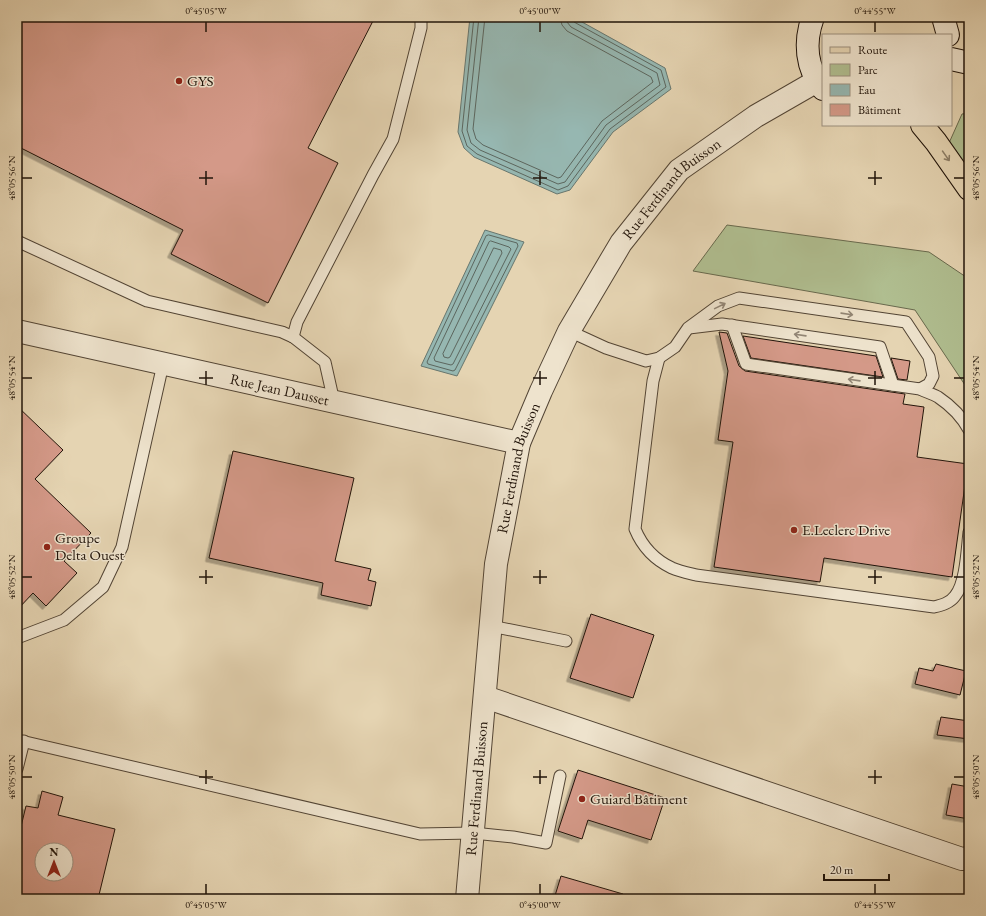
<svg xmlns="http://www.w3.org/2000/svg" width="986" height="916" font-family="'EB Garamond',serif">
	<defs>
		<filter id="shadow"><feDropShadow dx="-3.5" dy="3.5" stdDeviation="0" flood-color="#0004"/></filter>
	</defs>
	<rect width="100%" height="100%" fill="#e5d4b2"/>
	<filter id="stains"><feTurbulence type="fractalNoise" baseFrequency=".005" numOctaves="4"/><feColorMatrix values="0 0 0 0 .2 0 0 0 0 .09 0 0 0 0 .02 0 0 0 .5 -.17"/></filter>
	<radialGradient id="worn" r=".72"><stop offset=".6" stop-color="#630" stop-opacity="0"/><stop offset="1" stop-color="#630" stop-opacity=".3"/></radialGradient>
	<g fill="#b0be90" stroke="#68694d">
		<polygon points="969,113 969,171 949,143 962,114"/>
		<polygon points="727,225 929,252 969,279 969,391 915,310 693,271"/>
	</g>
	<g fill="#96b7b1" stroke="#67766e">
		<polygon points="470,17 573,17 665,68 671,89 613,132 570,190 557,194 474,157 464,148 458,132"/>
		<polygon points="485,230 524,242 457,376 421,366"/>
	</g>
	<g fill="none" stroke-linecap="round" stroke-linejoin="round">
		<g stroke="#5c665e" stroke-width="1">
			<polyline points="474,17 462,131 467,146 477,154 558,190 568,186 610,129 666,87 661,70 574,22 572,17"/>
			<polyline points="479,17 467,130 471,143 480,150 558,184 565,182 606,125 660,85 657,73 571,27 567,22 567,17"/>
			<polyline points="485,17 473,129 476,139 483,145 558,178 561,177 602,121 653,82 651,77 567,31 562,25 560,17"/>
			<polygon points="489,235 517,243 518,246 455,370 453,371 428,364 427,362 486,236"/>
			<polygon points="491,241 509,247 511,249 453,364 451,365 435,361 434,358 489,242"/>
			<polygon points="494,248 501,250 502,253 450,357 448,358 444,357 443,354"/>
		</g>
	</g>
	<g fill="#d49988" stroke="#21140a" fill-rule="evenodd" filter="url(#shadow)">
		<polygon points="17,17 375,17 308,148 338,163 268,303 171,254 183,230 17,146"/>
		<polygon points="719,332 727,333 739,366 745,371 905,394 903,404 924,407 917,457 968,464 952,577 824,558 820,582 714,567 733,442 718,440 728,371"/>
		<polygon points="743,336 876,356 883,377 751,358"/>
		<polygon points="891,358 910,361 907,380 898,379"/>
		<polygon points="17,406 63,450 35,479 91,533 64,561 77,573 46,606 33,593 17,610"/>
		<polygon points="233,451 354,478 335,561 371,569 368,580 376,582 371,606 321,595 323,583 209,558"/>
		<polygon points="591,614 654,635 633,698 570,678"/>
		<polygon points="936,664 966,671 960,695 915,684 919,668 933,671"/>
		<polygon points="941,717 969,721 969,739 937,735"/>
		<polygon points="578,770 665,798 651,840 588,820 582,839 558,831"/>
		<polygon points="952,784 969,787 969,819 946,815"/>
		<path d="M42,791l21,6 -5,18 57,14 -17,70h-81v-56l9,-37 12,2zM42,850h24v24h-24z"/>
		<polygon points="561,876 623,894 623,899 554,899"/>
	</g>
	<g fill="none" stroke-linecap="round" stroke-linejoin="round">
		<defs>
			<g id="lane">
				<polyline points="17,241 147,301 282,332 293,337 325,362 334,402"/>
				<path d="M732,325l14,39 174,25c6,3 13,5 18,8 12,8 24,20 31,33"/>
				<polyline points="689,328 722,324 880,347 893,385"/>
				<polyline points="569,331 606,348 646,361 659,358 675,347 688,328 718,306 739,298 906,322 929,357 933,376 929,384 920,389"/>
				<polyline points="293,337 297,322 373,175 393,139 421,28 421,17"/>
				<path d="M659,358l-6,23 -18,148c7,17 20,31 37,39 7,3 16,5 24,7l238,32c8,-2 16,-4 21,-11 11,-13 12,-47 14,-64"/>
				<polyline points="491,626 566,641"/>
				<polyline points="17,638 64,620 103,587 122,547 163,364"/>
				<polyline points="17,740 420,834 473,833 513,837 546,843 560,776"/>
				<polyline points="17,769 24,741"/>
			</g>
			<g id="street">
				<path id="s1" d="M17,331l502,112"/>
				<polyline points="485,697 962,859 969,858"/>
				<path id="s2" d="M467,899l29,-335 23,-121 22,-52 28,-60 52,-88 58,-73 77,-54 61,-35"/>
			</g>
			<g id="secondary">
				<path d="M813,17c-9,25 -7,51 10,72"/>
				<polyline points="943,17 948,35"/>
				<polyline points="951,59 969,63"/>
			</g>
			<polyline id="primary" points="922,125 936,142 969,189"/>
		</defs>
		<use href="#lane" stroke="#524434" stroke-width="13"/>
		<use href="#street" stroke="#524434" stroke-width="24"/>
		<use href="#secondary" stroke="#21140a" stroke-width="24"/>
		<use href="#primary" stroke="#21140a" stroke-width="24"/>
		<use href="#lane" stroke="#eee3cd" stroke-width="11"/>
		<use href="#street" stroke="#eee3cd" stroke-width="22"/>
		<use href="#secondary" stroke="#eee3cd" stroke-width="22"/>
		<use href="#primary" stroke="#e5d4b2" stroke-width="22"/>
	</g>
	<defs><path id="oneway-shaft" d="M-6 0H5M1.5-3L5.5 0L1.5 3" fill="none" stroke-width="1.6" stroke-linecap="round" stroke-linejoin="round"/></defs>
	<use stroke="#8d7e66" href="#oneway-shaft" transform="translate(946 156) rotate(55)"/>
	<g stroke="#928675">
		<use href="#oneway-shaft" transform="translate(720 306) rotate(-26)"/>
		<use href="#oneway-shaft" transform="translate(847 314) rotate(8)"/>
		<use href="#oneway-shaft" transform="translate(800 335) rotate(-172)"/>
		<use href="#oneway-shaft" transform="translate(854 380) rotate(-172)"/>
	</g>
	<path fill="none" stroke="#21140a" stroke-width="1.5" d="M206,22v10M540,22v10M875,22v10M206,171v14M540,171v14M875,171v14M22,178h10M199,178h14M533,178h14M868,178h14M954,178h10M206,371v14M540,371v14M875,371v14M22,378h10M199,378h14M533,378h14M868,378h14M954,378h10M206,570v14M540,570v14M875,570v14M22,577h10M199,577h14M533,577h14M868,577h14M954,577h10M206,770v14M540,770v14M875,770v14M22,777h10M199,777h14M533,777h14M868,777h14M954,777h10M206,884v10M540,884v10M875,884v10"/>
	<g fill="#8f2418" stroke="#eee3cd" stroke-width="1.5">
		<circle cx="179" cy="81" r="4"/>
		<circle cx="794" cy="530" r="4"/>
		<circle cx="47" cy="547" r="4"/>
		<circle cx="582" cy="799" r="4"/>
	</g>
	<g text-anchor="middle" stroke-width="3" stroke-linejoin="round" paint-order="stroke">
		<g font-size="15" fill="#21140a" stroke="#eee3cd" text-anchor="start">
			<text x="187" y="86">GYS</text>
			<text x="802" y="535">E.Leclerc Drive</text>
			<text x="55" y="543">Groupe<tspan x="55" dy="17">Delta Ouest</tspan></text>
			<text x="590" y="804">Guiard Bâtiment</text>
		</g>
		<g font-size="15" fill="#21140a" stroke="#eee3cd">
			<text dy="5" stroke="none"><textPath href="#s2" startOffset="759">Rue Ferdinand Buisson</textPath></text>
			<text dy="5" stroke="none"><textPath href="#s1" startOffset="269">Rue Jean Dausset</textPath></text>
			<text dy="5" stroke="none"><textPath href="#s2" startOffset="435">Rue Ferdinand Buisson</textPath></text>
			<text dy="5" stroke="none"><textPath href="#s2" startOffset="111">Rue Ferdinand Buisson</textPath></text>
		</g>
	</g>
	<rect width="986" height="916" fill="none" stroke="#e5d4b2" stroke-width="44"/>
	<rect x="822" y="34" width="130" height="92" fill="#eee3cd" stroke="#9c907f"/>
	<rect x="830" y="47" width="20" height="6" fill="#e5d4b2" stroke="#9c907f"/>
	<text x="858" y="54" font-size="12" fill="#21140a">Route</text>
	<rect x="830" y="64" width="20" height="12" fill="#b0be90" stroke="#9c907f"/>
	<text x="858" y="74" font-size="12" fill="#21140a">Parc</text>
	<rect x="830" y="84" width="20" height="12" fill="#96b7b1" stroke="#9c907f"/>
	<text x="858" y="94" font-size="12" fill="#21140a">Eau</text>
	<rect x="830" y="104" width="20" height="12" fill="#d49988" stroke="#9c907f"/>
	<text x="858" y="114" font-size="12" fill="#21140a">Bâtiment</text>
	<g transform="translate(54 862)"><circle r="19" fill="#eee3cd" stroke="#9c907f"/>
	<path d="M0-3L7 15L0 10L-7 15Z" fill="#8f2418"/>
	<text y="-6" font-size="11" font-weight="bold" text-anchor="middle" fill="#21140a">N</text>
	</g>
	<path d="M824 874v6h65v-6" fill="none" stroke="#21140a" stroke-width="2"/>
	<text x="830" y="874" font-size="12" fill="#21140a" stroke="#eee3cd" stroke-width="3" paint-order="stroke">20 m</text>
	<rect x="22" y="22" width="942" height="872" fill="none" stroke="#21140a" stroke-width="1.5"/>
	<g font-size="10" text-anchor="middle" fill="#21140a">
		<text x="206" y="14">0°45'05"W</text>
		<text x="540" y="14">0°45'00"W</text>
		<text x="875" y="14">0°44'55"W</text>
		<text transform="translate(11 178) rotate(-90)" y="4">48°05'56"N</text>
		<text transform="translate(975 178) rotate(-90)" y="4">48°05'56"N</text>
		<text transform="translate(11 378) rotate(-90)" y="4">48°05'54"N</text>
		<text transform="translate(975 378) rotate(-90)" y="4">48°05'54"N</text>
		<text transform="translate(11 577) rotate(-90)" y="4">48°05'52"N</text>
		<text transform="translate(975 577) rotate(-90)" y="4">48°05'52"N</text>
		<text transform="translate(11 777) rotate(-90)" y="4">48°05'50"N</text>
		<text transform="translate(975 777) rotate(-90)" y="4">48°05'50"N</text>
		<text x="206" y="908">0°45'05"W</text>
		<text x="540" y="908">0°45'00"W</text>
		<text x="875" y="908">0°44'55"W</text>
	</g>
	<rect width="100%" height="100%" filter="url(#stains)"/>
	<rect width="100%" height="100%" fill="url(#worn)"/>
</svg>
